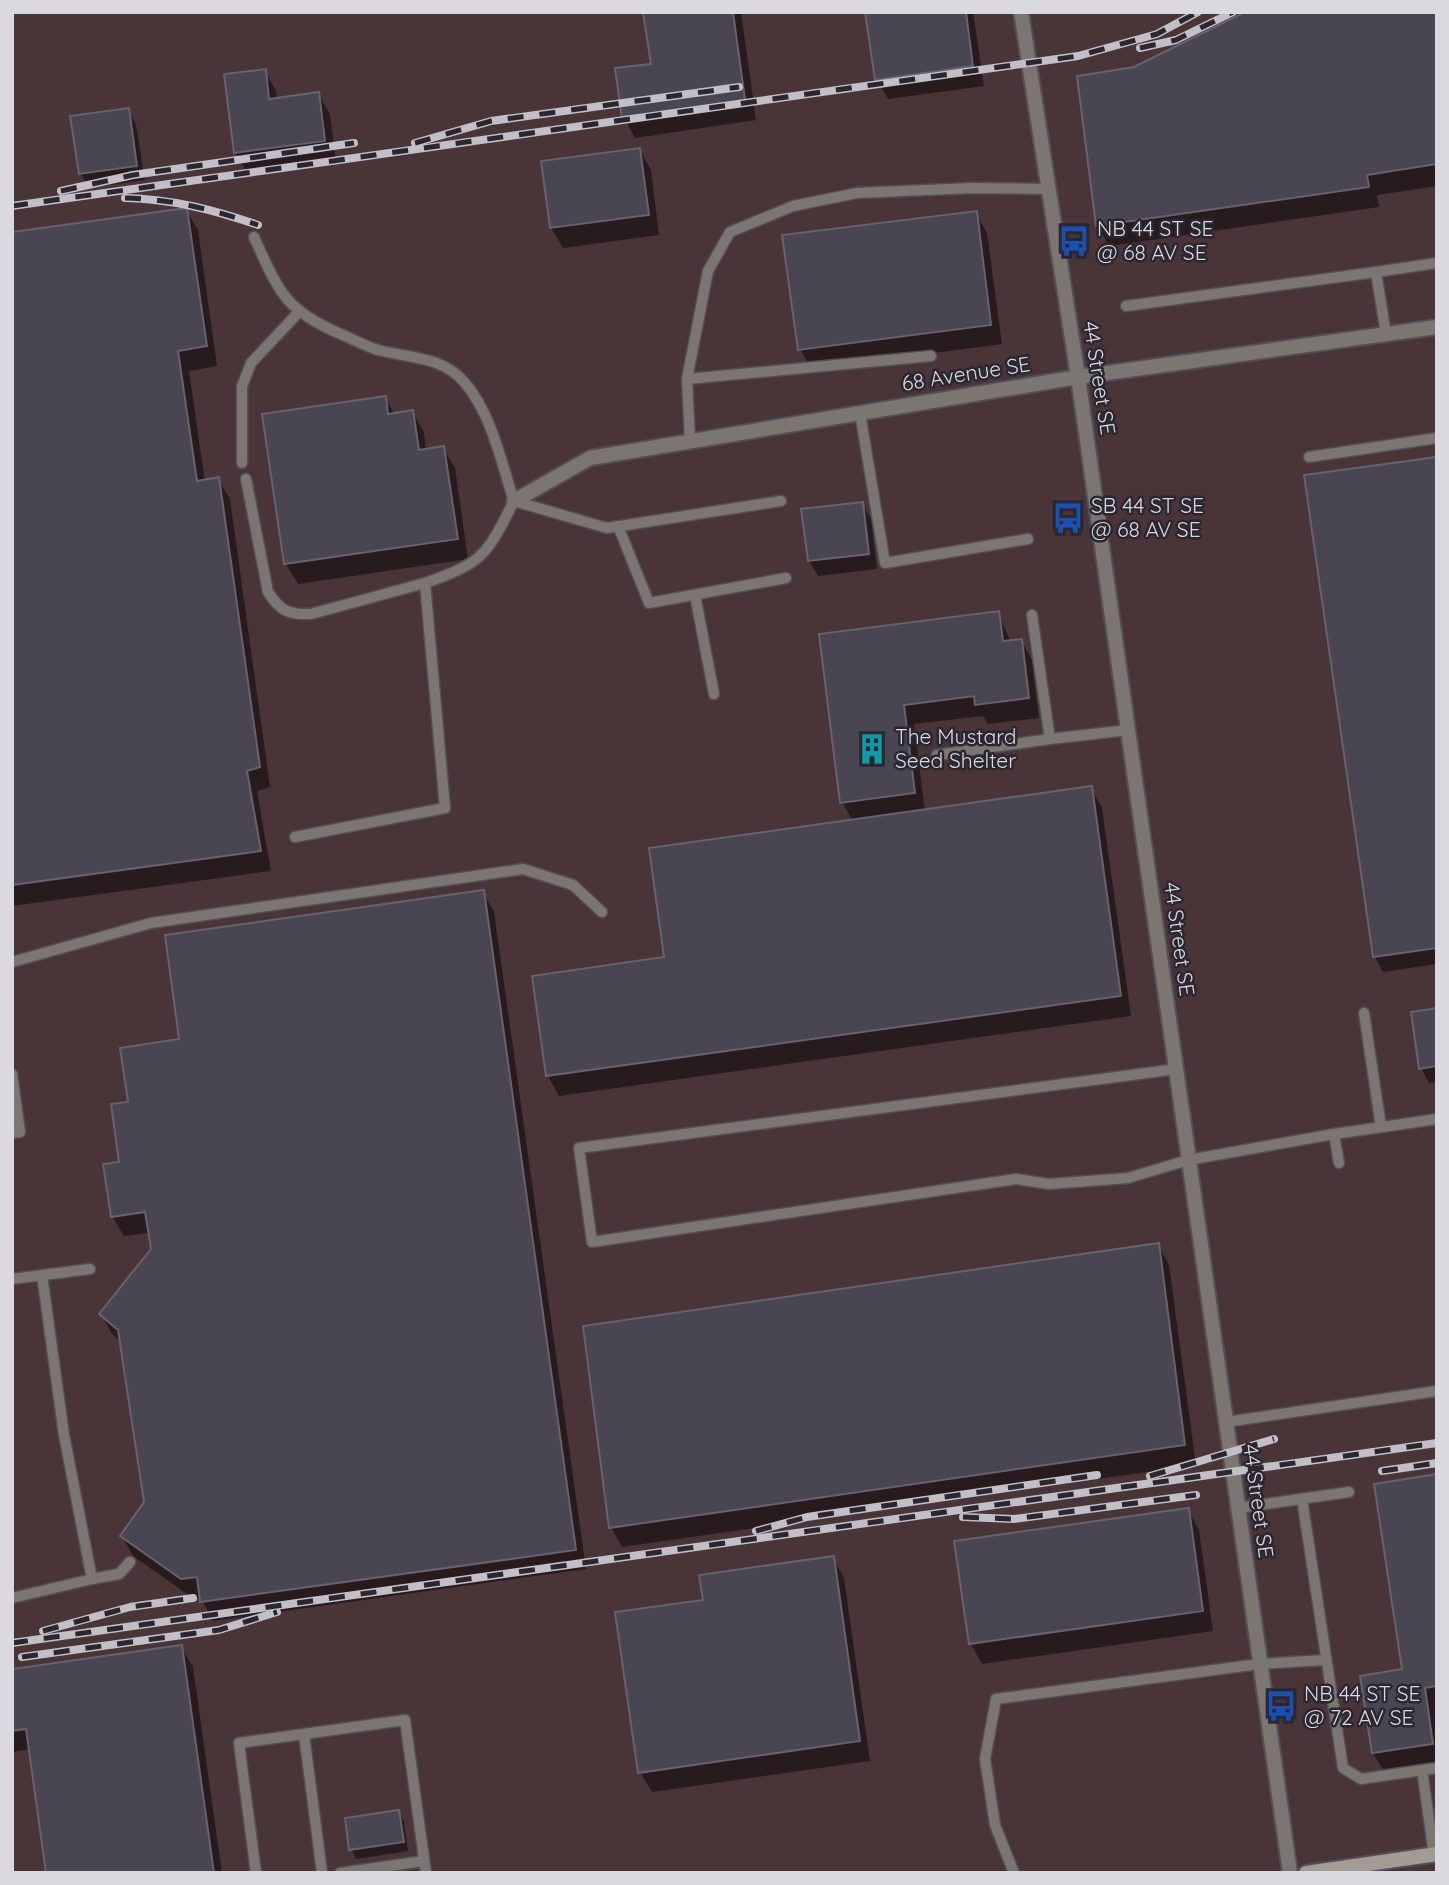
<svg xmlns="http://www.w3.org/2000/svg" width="1449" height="1885" font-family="Quicksand,sans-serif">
	<rect width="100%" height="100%" fill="#34313b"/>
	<rect fill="#493437" x="12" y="12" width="1425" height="1861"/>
	<g fill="#0007">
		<polygon points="645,12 741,12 756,120 635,138 624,118 652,65"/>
		<polygon points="867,12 973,12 984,86 888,99 877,79"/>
		<polygon points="1437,12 1437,186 1377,195 1379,207 1109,246 1098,226"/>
		<polygon points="265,71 276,91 277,99 318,94 330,114 336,161 247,172 235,152"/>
		<polygon points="128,110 136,125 145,180 89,188 81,174"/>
		<polygon points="640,150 651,170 659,235 563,248 551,228"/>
		<polygon points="186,210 198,230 217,366 189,371 205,482 218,479 230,499 270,787 257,791 271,871 12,906 12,234"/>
		<polygon points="976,213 987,233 1002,344 811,369 800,349"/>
		<polygon points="385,397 395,415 412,412 424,432 426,451 443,448 455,468 468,559 298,584 286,564 264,415"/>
		<polygon points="1437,458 1437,964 1383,972 1375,957 1306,477"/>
		<polygon points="862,504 871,519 877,569 818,576 809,561"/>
		<polygon points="998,613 1011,642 1021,640 1032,660 1039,718 988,724 983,716 914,724 925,811 1091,788 1102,808 1131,1016 559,1096 548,1076 666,959 853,821 842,802 821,636"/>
		<polygon points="483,892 494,912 586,1569 213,1621 201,1598 194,1599 133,1556 122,1536 146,1502 122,1342 112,1334 101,1314 152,1250 150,1233 124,1236 112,1216 130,1104 181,1041"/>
		<polygon points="1437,1010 1437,1082 1429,1083 1421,1068"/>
		<polygon points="1158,1245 1169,1265 1196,1465 622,1547 611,1527"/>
		<polygon points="1437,1476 1437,1765 1385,1773 1373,1753 1362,1677 1404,1671"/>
		<polygon points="1188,1510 1199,1530 1213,1631 982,1664 971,1644"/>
		<polygon points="833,1558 844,1578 870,1761 652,1792 640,1772 705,1601"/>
		<polygon points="181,1647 193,1667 222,1873 48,1873 31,1749 12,1752 12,1671"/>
		<polygon points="398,1812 404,1822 408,1851 356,1859 351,1849"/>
	</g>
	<g fill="#494651" stroke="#66626e" stroke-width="2">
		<polygon points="643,12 733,12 745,100 622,119 615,68 651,64"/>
		<polygon points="865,12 966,12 973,66 875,80"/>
		<polygon points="1245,12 1437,12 1437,164 1367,175 1369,187 1096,226 1077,76 1134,67"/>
		<polygon points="266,69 269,99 319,92 325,141 234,153 224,74"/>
		<polygon points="129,108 137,166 79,174 70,116"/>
		<polygon points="640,148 649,215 550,228 541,161"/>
		<polygon points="187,208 207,346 178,351 197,481 219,477 260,767 247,771 261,851 12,885 12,232"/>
		<polygon points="977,211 991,325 798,350 782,235"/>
		<polygon points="386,396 388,414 413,410 419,450 444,446 458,539 284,564 262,414"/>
		<polygon points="1437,457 1437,948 1373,957 1304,475"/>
		<polygon points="863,502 869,554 808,561 801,509"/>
		<polygon points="999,611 1003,641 1022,639 1029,698 975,705 974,696 904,705 915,793 840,803 819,634"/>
		<polygon points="1092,786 1121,996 546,1076 532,976 664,957 649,848"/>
		<polygon points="484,890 576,1550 200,1602 197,1577 181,1579 120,1536 144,1502 118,1330 99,1314 151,1249 145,1212 111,1217 103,1164 119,1162 111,1104 128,1102 120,1048 179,1039 165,935"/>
		<polygon points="1437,1008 1437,1066 1419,1069 1411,1012"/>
		<polygon points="1159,1243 1185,1445 609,1528 583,1326"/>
		<polygon points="1437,1474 1437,1686 1425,1688 1433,1744 1372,1753 1360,1676 1402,1669 1374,1484"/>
		<polygon points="1189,1508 1203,1611 969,1644 954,1541"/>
		<polygon points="834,1556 860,1741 638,1773 615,1612 703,1600 699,1575"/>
		<polygon points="182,1645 214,1873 46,1873 26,1729 12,1731 12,1669"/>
		<polygon points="399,1810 404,1842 349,1850 345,1818"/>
	</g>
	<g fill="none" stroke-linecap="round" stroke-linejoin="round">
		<defs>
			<g id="lane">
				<path d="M254,237c25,55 31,74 89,98 11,5 23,11 35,15 30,8 65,6 87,33 27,32 36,79 49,118 -27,54 -31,62 -89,82l20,225 -150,29"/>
				<polyline points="1126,306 1376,272"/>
				<polyline points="1386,334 1376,272 1437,263"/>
				<polyline points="687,379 931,356"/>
				<polyline points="860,413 885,563 1028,539"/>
				<polyline points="690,441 687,379 708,271 730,232 793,206 857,193 972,188 1048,189"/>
				<polyline points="1309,457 1437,438"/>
				<polyline points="242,463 242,386 251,363 298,313"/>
				<path d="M246,479l22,113c12,19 21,23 43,22l114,-31"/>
				<polyline points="514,501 607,528 781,501"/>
				<polyline points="618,526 649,603 786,578"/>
				<polyline points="695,595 714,694"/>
				<polyline points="1050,739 1128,730"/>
				<polyline points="937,755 1050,739 1032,615"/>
				<polyline points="12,962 151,923 523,869 573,885 602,912"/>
				<polyline points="1364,1013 1381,1127"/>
				<polyline points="1177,1069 579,1148 592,1242 1016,1179 1049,1184 1128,1178 1188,1160 1334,1134 1437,1119"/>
				<polyline points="12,1074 20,1132 12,1133"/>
				<polyline points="1334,1134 1339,1163"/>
				<polyline points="42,1275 64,1435 92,1579 119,1574 130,1562"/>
				<polyline points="12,1279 90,1269"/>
				<polyline points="1226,1422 1437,1391"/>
				<polyline points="1302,1499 1343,1768 1361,1779 1437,1768"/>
				<polyline points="1238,1508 1349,1492"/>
				<polyline points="12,1598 92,1579"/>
				<polyline points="304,1734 322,1873"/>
				<polyline points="1422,1770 1434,1855"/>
				<polyline points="256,1873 239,1743 405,1720 426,1873"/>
				<polyline points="340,1873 424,1861"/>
				<polyline points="1014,1873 995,1825 985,1759 996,1699 1259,1664 1326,1660"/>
			</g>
			<g id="street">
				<polyline points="1021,12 1078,377 1290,1873"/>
				<polyline points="514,501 590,458 1078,377 1437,327"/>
			</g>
			<polyline id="secondary" points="1306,1873 1437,1854"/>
		</defs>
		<use href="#lane" stroke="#524f59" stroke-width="13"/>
		<use href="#street" stroke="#524f59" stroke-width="18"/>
		<use href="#secondary" stroke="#524f59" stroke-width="18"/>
		<use href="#lane" stroke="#7b7672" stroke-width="10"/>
		<use href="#street" stroke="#7b7672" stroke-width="14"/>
		<use href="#secondary" stroke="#a39c95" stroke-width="14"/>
		<defs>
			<g id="rail">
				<polyline points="1140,48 1176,40 1233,12"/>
				<polyline points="415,143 491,121 739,87"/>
				<polyline points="61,191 133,175 354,143"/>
				<path d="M125,198c48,1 89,12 133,27"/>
				<polyline points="12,206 1078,56 1157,34 1198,12"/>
				<polyline points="1382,1471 1437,1463"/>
				<polyline points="1150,1476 1274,1439"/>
				<polyline points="963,1517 1014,1519 1196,1495"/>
				<polyline points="756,1531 807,1517 1097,1475"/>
				<polyline points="43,1631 130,1607 193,1598"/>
				<polyline points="12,1643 1437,1443"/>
				<polyline points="22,1657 219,1630 277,1612"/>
			</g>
		</defs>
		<use href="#rail" stroke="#c2bfc7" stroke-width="8"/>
		<use href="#rail" stroke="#2a2731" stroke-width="5" stroke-dasharray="16" stroke-linecap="butt"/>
	</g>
	<defs>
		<symbol id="bus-bare" viewBox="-9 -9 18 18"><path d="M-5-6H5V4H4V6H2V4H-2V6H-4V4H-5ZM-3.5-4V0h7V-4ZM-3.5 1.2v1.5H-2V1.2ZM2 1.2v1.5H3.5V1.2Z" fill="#1a4fb4" stroke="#2a2731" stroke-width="2.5" paint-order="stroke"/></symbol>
		<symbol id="building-bare" viewBox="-9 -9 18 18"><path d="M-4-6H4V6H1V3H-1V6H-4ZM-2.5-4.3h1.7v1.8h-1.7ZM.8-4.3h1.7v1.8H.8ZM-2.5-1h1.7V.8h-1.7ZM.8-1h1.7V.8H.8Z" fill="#0f9aa8" stroke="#2a2731" stroke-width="2.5" paint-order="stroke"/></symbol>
	</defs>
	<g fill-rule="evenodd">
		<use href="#bus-bare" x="1052" y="219" width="44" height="44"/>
		<use href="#bus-bare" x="1046" y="496" width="44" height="44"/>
		<use href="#building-bare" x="850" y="727" width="44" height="44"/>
		<use href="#bus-bare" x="1259" y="1684" width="44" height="44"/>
	</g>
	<g text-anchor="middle" stroke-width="5" stroke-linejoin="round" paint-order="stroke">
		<g font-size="21" fill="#dbd9e0" stroke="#2a2731" text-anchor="start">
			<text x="1097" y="236">NB 44 ST SE<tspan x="1097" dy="24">@ 68 AV SE</tspan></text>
			<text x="1091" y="513">SB 44 ST SE<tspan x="1091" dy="24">@ 68 AV SE</tspan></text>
			<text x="895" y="744">The Mustard<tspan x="895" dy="24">Seed Shelter</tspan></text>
			<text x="1304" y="1701">NB 44 ST SE<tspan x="1304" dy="24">@ 72 AV SE</tspan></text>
		</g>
		<g font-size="21" fill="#dbd9e0" stroke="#2a2731">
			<text transform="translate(966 374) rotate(-9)" y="7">68 Avenue SE</text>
			<text transform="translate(1099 378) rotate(81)" y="7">44 Street SE</text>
			<text transform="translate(1179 939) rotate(82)" y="7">44 Street SE</text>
			<text transform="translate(1258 1501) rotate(82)" y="7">44 Street SE</text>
		</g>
	</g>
	<rect width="1449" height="1885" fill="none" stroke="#dbd9e0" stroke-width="28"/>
</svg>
